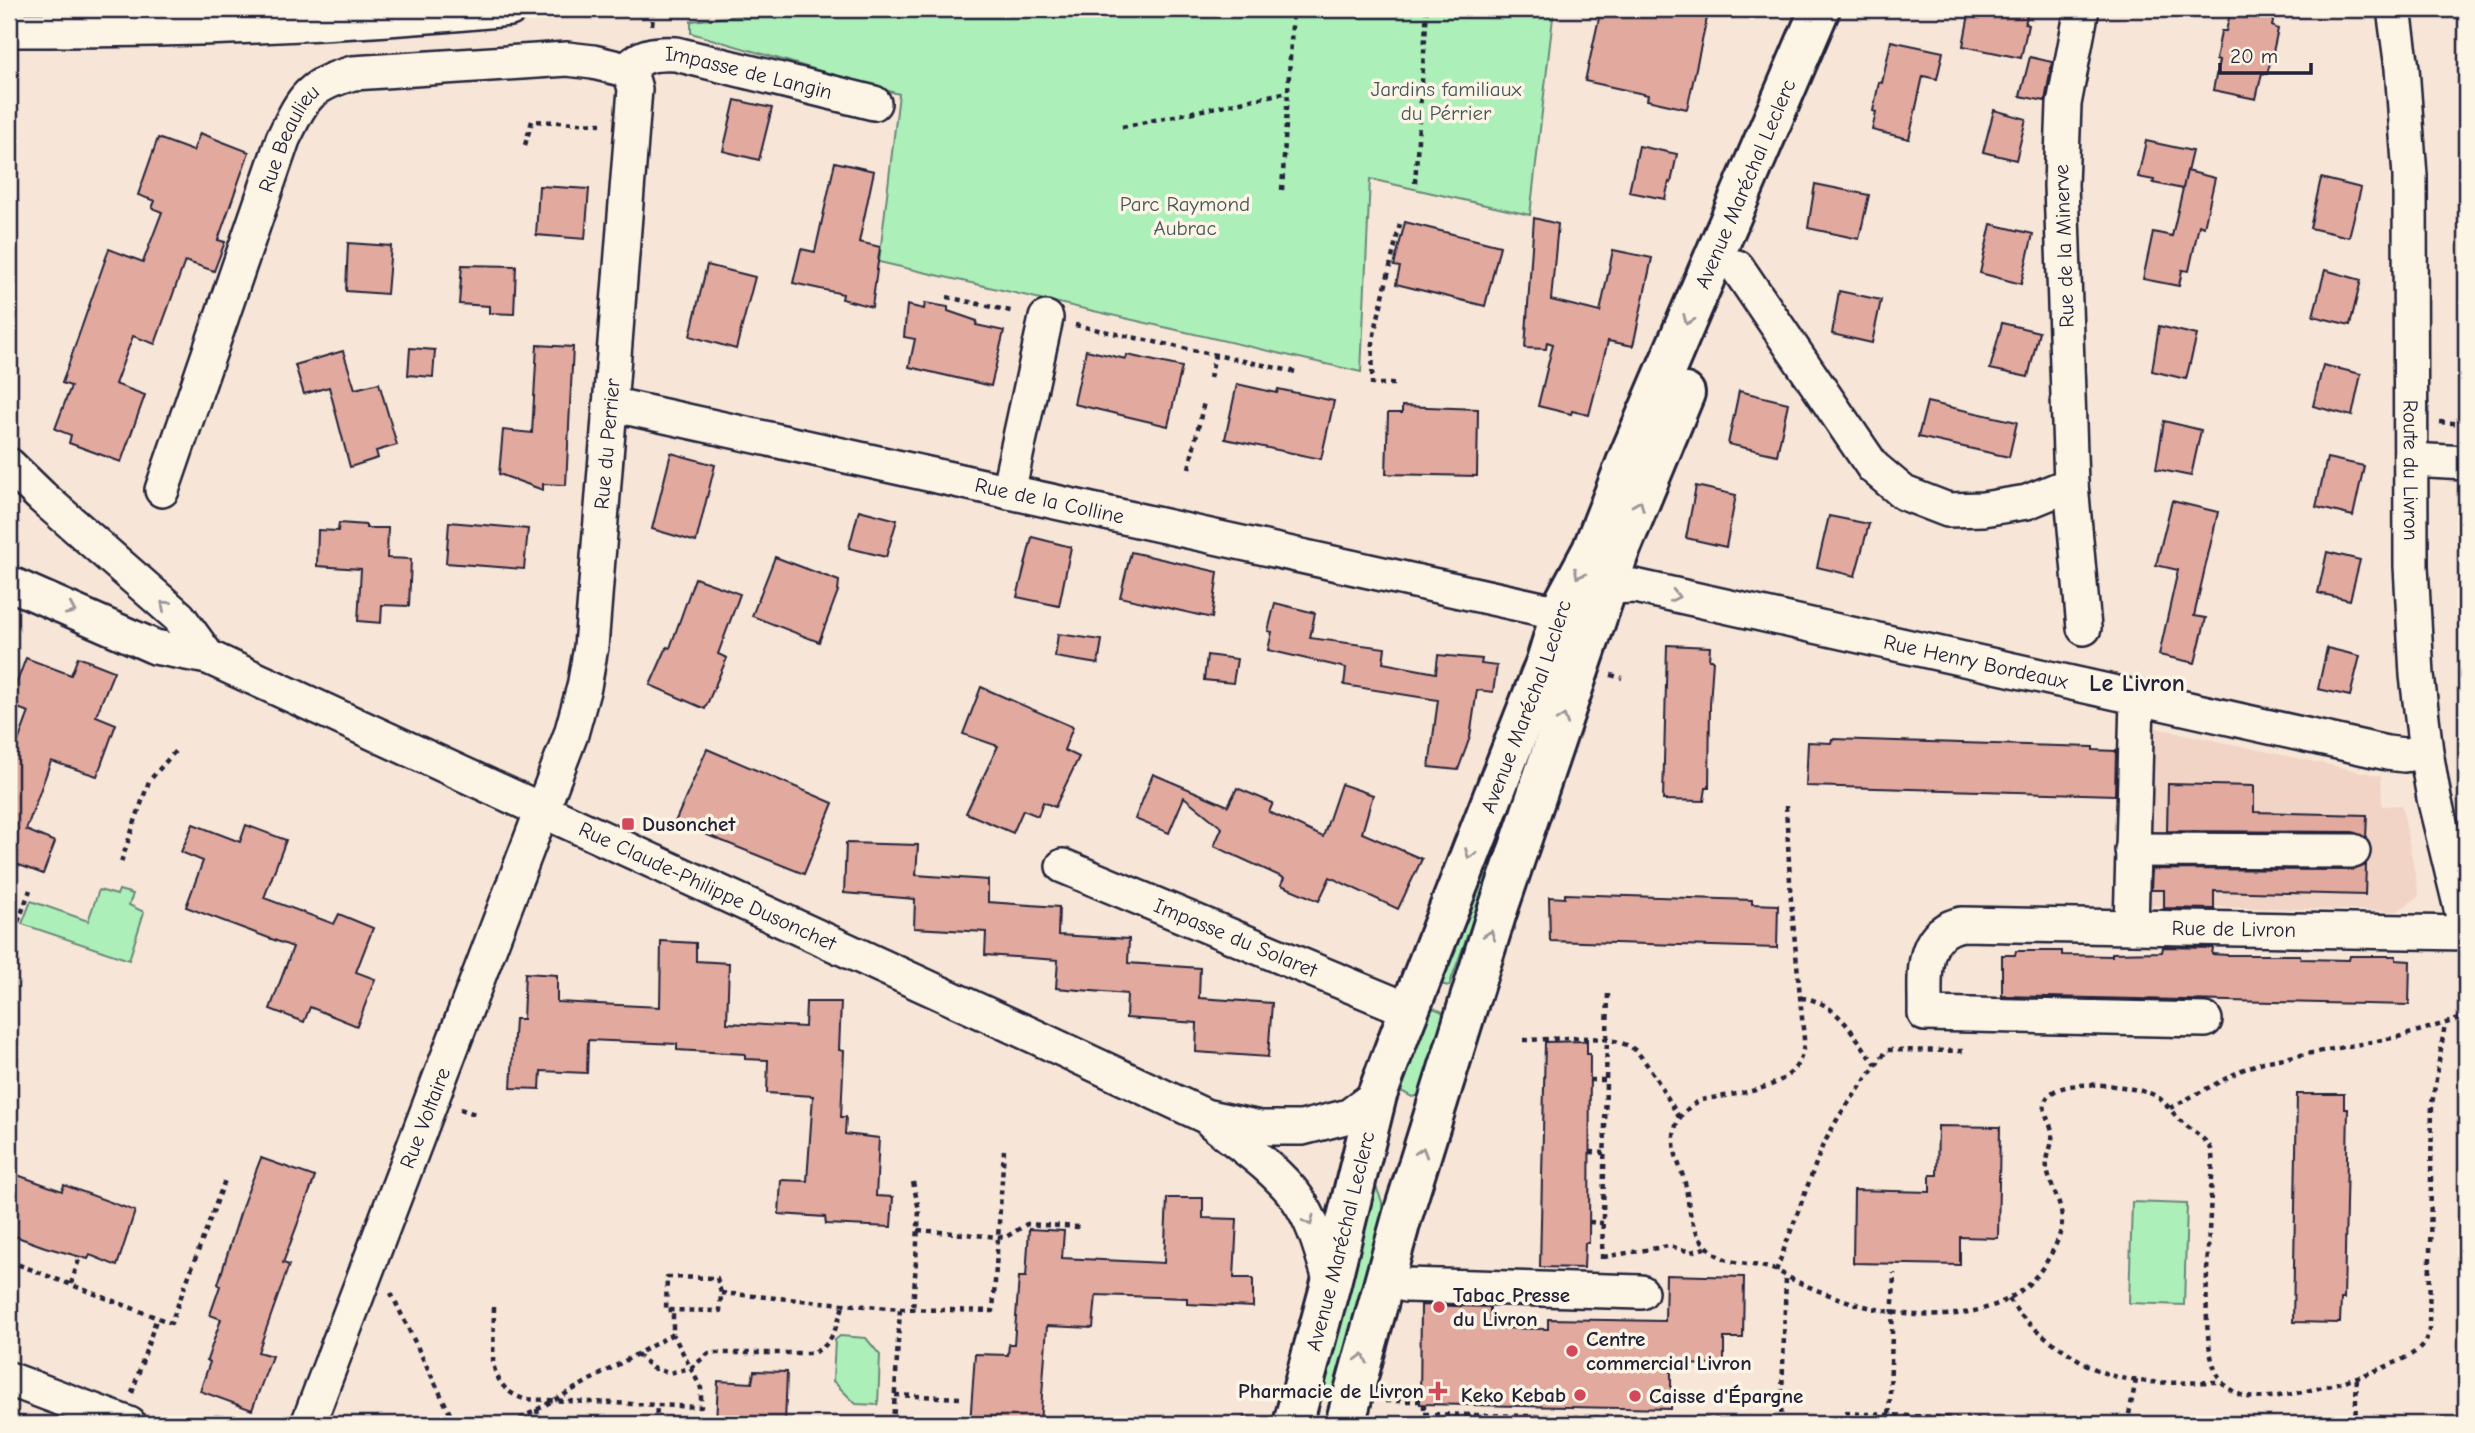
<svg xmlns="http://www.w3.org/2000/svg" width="2475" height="1433" font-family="'Comic Neue',sans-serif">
	<rect width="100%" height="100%" fill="#f7e6d7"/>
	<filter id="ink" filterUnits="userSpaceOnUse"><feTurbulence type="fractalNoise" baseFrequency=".0143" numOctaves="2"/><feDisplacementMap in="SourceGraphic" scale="14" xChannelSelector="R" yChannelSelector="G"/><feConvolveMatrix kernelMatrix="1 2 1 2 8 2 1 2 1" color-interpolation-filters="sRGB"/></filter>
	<g filter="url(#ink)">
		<g fill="#f1d4c6">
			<polygon points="2147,726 2381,776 2382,806 2402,805 2419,896 2398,911 2214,907 2214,918 2164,917 2164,906 2141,905"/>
			<polygon points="9,1411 45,1424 9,1424"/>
		</g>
		<g fill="#adefb8" stroke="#68887a" stroke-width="2">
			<polygon points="807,9 1554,9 1530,215 1370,179 1361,372 879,262 899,94 691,33 691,21"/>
			<polygon points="1555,671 1485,913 1473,920 1449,986 1432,982"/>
			<polygon points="99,890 117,895 119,890 133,894 129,905 144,912 129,960 22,924 31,901 88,921"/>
			<polygon points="1433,1008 1441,1011 1446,1017 1420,1095 1412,1097 1399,1090 1426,1010"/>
			<polygon points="1374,1181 1382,1202 1382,1220 1334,1400 1317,1396"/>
			<polygon points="2132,1202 2187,1204 2184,1305 2129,1303"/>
			<polygon points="840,1336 866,1338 880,1355 878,1405 856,1404 833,1381 835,1340"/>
		</g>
		<g fill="#e2a99f" stroke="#22223b" stroke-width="2">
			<polygon points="1601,9 1709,9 1687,109 1647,100 1648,95 1585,81"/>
			<polygon points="1970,9 2029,9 2025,24 2028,25 2021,58 1963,46"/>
			<polygon points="2231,9 2276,9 2272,26 2278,29 2273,52 2267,74 2262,73 2256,99 2213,90 2219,61 2216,60 2221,31 2226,31"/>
			<polygon points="1891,41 1943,52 1937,79 1923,76 1909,139 1872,130 1876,112 1873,111 1879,82 1882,83"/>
			<polygon points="2030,57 2052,62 2045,101 2020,96"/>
			<polygon points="735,100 772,108 759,160 723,151"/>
			<polygon points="1994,110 2026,119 2016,160 1983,152"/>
			<polygon points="200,133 249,152 218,240 225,242 214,271 185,261 155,344 133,336 115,384 145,395 121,462 69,443 71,435 55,429 71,386 62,383 109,249 143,262 162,212 152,208 155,201 138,195 158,138 193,151"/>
			<polygon points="2146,141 2192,151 2183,189 2153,183 2154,180 2138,177"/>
			<polygon points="1639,146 1677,154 1671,183 1669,182 1665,199 1629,192"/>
			<polygon points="835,162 874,171 859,242 880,247 872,307 842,299 843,294 793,283 801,249 815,252"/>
			<polygon points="2187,171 2215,178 2204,227 2199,225 2189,271 2182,270 2179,286 2143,279 2153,232 2172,236"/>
			<polygon points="2321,178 2361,188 2349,237 2310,228"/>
			<polygon points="1815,184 1869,195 1859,239 1808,228"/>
			<polygon points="539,186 589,189 585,239 536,235"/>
			<polygon points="1534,218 1558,224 1551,300 1600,312 1613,250 1652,258 1633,346 1608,341 1589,415 1572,411 1571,414 1538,406 1553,344 1547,342 1546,349 1525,348"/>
			<polygon points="1405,222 1500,246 1485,306 1396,284 1400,267 1394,266"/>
			<polygon points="1991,224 2033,234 2021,284 1980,273"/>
			<polygon points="348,243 391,246 387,294 346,291"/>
			<polygon points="462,265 516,266 514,314 489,313 489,306 459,304"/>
			<polygon points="707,265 755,277 736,349 690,336"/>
			<polygon points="2325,270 2361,280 2350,325 2313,316"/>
			<polygon points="1839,291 1881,300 1872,343 1832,334"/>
			<polygon points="925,303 948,307 948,311 977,321 976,325 1004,331 991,386 909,367 915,339 904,337 907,305 924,309"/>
			<polygon points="2002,323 2039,332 2028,377 1990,369"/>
			<polygon points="2159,326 2197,335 2186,379 2152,371"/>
			<polygon points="537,345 573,347 566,485 543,484 543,490 499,474 503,430 532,433"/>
			<polygon points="410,348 435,350 433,377 408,375"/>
			<polygon points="1086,350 1126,359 1127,355 1182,367 1168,426 1074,404"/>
			<polygon points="343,351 355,389 379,383 397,445 376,451 378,458 350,467 329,387 304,394 295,365"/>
			<polygon points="2323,365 2361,374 2352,416 2313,406"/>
			<polygon points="1237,384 1277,393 1278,389 1334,401 1321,459 1225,439"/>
			<polygon points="1739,391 1788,403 1777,455 1728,444"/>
			<polygon points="1927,402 2017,422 2009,457 1918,437"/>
			<polygon points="1402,406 1478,409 1477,476 1386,474 1388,413 1402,413"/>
			<polygon points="2164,421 2201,430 2191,476 2156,469"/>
			<polygon points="671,453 715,465 696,542 652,529"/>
			<polygon points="2327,458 2364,466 2353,516 2316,507"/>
			<polygon points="1696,486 1736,495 1726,547 1686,538"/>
			<polygon points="2172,501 2218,512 2194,616 2206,618 2195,663 2159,655 2178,570 2156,565"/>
			<polygon points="859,510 897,520 886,557 849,548"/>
			<polygon points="1829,516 1869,524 1855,576 1817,567"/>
			<polygon points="449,522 528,529 524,569 446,563"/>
			<polygon points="339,523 366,525 366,528 388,528 387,558 411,559 409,606 382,605 381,623 358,621 361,569 317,566 318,530 338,531"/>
			<polygon points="1032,537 1071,547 1059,606 1017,597"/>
			<polygon points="1131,552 1218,572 1212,618 1120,597"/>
			<polygon points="2327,552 2360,560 2350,600 2318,593"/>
			<polygon points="775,557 839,581 838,591 819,642 752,616"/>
			<polygon points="695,578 740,594 718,654 727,658 705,709 650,685 667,647 670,648"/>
			<polygon points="1275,603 1315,613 1310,638 1385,648 1383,663 1436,673 1438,655 1482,659 1481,664 1497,666 1493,692 1477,690 1470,737 1458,770 1429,767 1438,700 1344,685 1346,668 1268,650 1272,632 1268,631"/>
			<polygon points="1058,634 1102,640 1098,664 1055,657"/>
			<polygon points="1667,645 1710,647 1709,660 1713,660 1710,705 1709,788 1706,788 1704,801 1663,800"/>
			<polygon points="2327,648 2360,656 2350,696 2318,689"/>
			<polygon points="1207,655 1237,659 1233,683 1204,680"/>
			<polygon points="78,657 114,671 96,716 116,724 97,776 51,761 26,830 55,842 43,874 14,863 12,869 9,868 9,766 29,712 9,705 9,703 26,658 71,675"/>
			<polygon points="981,687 1073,727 1064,750 1079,757 1055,807 1043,802 1038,816 1023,810 1013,833 966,813 998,746 963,734"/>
			<polygon points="1832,739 2093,747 2093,750 2116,751 2115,795 1806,786 1808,742 1831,743"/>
			<polygon points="707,749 833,803 804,874 675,822"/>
			<polygon points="1153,774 1228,806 1237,788 1273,803 1269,812 1323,837 1341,784 1373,795 1362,833 1422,859 1398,909 1330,877 1319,901 1281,885 1284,878 1214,846 1222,828 1184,797 1169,833 1135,819"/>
			<polygon points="2168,784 2254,786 2254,812 2367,815 2366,838 2353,832 2167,831"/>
			<polygon points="193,824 240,842 246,825 286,840 264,898 334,924 339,914 373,928 356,972 375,979 357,1026 310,1007 304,1022 270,1009 293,947 186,907 203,861 181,852"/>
			<polygon points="846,843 918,845 916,875 988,880 988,902 1059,907 1058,935 1129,939 1128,963 1200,968 1199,998 1272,1003 1268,1057 1196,1052 1197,1023 1126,1018 1127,994 1056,988 1058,960 985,955 986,932 914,928 915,899 844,893"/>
			<polygon points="2366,865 2365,895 2214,891 2214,909 2164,908 2164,890 2151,890 2152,869 2353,870"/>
			<polygon points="1565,894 1752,900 1752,904 1778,905 1777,948 1550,941 1549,897 1565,898"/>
			<polygon points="661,941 696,943 696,961 729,963 727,1023 805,1027 806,1002 841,1002 839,1050 844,1051 841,1117 846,1117 845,1134 879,1138 876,1196 893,1197 891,1227 826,1224 825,1217 779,1214 781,1180 807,1181 813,1096 767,1093 768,1060 745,1059 745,1054 677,1050 677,1044 588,1040 587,1073 541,1071 540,1089 511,1088 515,1019 523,1019 525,973 557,975 557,1002 660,1007"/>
			<polygon points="2163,947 2213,948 2212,954 2228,955 2300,955 2301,959 2349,960 2350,956 2396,956 2396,960 2410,961 2409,1005 2002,996 2002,955 2015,955 2016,951 2062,951 2062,955 2112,956 2112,953 2162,952"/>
			<polygon points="1587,1041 1587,1054 1590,1054 1589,1243 1585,1243 1584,1268 1540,1267 1545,1042"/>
			<polygon points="2297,1094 2344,1094 2344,1109 2348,1109 2344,1299 2341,1299 2340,1323 2293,1322"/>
			<polygon points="1938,1126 2000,1127 1998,1238 1960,1237 1960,1265 1853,1263 1854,1190 1930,1192 1930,1175 1937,1175"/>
			<polygon points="261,1158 315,1177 283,1263 289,1265 258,1352 272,1356 252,1410 200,1391 210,1362 207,1360 221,1319 210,1315 220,1286 218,1284 244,1201"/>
			<polygon points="9,1172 62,1191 64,1185 135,1211 117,1266 90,1255 88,1259 45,1247 9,1234"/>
			<polygon points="1167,1198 1203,1198 1203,1218 1237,1219 1234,1278 1253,1278 1253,1307 1187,1304 1187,1298 1096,1295 1093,1328 1047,1326 1040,1424 970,1424 975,1354 1008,1355 1009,1344 1014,1344 1019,1277 1026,1277 1029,1229 1064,1231 1062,1258 1164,1263"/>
			<polygon points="1666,1275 1744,1277 1743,1338 1724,1338 1724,1365 1671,1364 1671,1409 1420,1404 1421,1305 1490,1307 1490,1328 1548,1329 1548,1319 1665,1321"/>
			<polygon points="754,1371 787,1372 785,1424 716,1424 718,1381 752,1383"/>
		</g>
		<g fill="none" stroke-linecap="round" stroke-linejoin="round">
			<defs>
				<g id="minor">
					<path id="s1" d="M2394,9l8,59 8,108 1,390 6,109 9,77 8,46 32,131"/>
					<path d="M9,30c167,1 335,-5 501,-21"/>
					<path id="s2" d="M627,72c11,-18 30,-19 49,-18l198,49"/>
					<polyline points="1737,267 1873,467 1904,493 1948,510 1983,509 2027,502 2071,484 2061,185 2064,104 2082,9"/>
					<path id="s3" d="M610,404l950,209"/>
					<polyline points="2411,460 2466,463"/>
					<polyline points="9,465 42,497 179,617 208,657"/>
					<polyline points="2071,484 2084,628"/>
					<path id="s4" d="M162,490l121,-351c20,-41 24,-53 70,-66l214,-14 26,3 29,7 9,6 4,14 -44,558 -7,40 -13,47 -263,690"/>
					<polyline points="1008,492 1046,318"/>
					<path id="s5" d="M9,583l146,64 53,10 826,379 171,80 55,12h42l47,-12 28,-21"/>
					<path id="s6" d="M1608,587l27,-1 752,167 17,2 22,-3"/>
					<polyline points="2132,850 2353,851"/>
					<path id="s7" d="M1063,866l346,144"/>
					<polyline points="2131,927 2137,699"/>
					<path id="s8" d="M2205,1020l-280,-6c1,-35 -8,-81 37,-90l504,9"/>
					<path d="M1212,1122c29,24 63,46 85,76 18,25 25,56 34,85"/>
					<polyline points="1384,1279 1406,1285 1641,1292"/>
					<polyline points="9,1379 129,1424"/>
				</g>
				<g id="major">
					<path id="s9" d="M1293,1424l38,-141 46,-188 23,-61 146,-373 18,-59 28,-52 34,-87 194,-454"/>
					<polyline points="1345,1424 1402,1217 1497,912 1619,553 1685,393"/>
				</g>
			</defs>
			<use href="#minor" stroke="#22223b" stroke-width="38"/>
			<use href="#major" stroke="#22223b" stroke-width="44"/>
			<g stroke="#22223b" stroke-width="4.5" stroke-dasharray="5 5" stroke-linecap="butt">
				<polyline points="652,25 654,9"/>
				<polyline points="1122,127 1288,92"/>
				<polyline points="525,145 532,121 601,124"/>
				<polyline points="1415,183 1427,9"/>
				<polyline points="1282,190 1293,9"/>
				<polyline points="947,297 1015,312"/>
				<polyline points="1075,325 1296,372"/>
				<polyline points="1210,378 1215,355"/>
				<polyline points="1394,384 1372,384 1373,339 1400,224"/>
				<polyline points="2440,422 2466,424"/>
				<polyline points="1189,468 1204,402"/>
				<polyline points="1611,675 1622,678"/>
				<path d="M1786,806l5,94 13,139c0,53 -64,53 -103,61 -27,14 -32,34 -23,62 3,8 6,17 8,25 3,20 4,39 17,55 22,27 44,18 72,28 8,3 15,9 23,12 51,23 109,40 165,31 40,-6 68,-22 88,-59 6,-11 11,-22 11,-35 -1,-18 -12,-33 -15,-50 -2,-13 7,-24 5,-37 -1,-10 -10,-19 -7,-30 8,-28 89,-16 109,-7 12,6 17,17 26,25 11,11 23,15 31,29 3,14 1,28 0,42 -1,44 -13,149 7,185 6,11 17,18 29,21 34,6 146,-26 172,-48 6,-5 8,-12 10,-19l3,-226 13,-80"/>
				<polyline points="121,862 149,781 177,749"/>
				<polyline points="18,922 30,890"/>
				<path d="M1801,998c36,2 55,41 75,67"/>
				<path d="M1523,1040c29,0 95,-10 115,13 16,19 28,43 41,64"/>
				<polyline points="1590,1080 1606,1080"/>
				<polyline points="2170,1108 2242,1070 2263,1062 2398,1037 2466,1017"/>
				<polyline points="460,1109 475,1114"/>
				<polyline points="1590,1152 1604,1153"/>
				<polyline points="913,1182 919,1210 913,1310"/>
				<polyline points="1589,1222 1603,1223"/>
				<polyline points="918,1230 998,1237 1006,1237 1027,1224 1080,1227"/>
				<polyline points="9,1240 9,1239"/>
				<polyline points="1603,1257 1669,1246 1691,1252 1708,1247"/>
				<polyline points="1602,1259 1608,993"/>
				<polyline points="9,1261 171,1323 225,1180"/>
				<polyline points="1776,1271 1822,1147 1839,1116 1887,1050 1963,1051"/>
				<polygon points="667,1277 717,1278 721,1293 720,1311 666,1310"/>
				<polyline points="71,1284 80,1256"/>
				<polyline points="391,1293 455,1424"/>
				<polyline points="721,1293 900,1309 893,1424"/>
				<path d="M2009,1299c11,19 28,32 46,45 14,9 27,19 42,26 39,17 83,12 124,12"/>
				<path d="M494,1307l-1,57c5,19 13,29 31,35l177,8v-19l-28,-54"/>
				<polyline points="900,1309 993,1311 1004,1150"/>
				<path d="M637,1354l15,14 17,5 22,-5 18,-15h102c23,-6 25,-29 33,-49"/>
				<polyline points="132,1393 157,1317"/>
				<polyline points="895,1395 961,1398"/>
				<polyline points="1386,1401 1420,1401"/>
				<polyline points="1424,1404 1424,1414 1782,1421"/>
				<polyline points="537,1409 539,1424"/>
				<polyline points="1845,1413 2091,1424"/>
				<polyline points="511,1424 673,1334 673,1310"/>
				<polyline points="656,1424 657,1405"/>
				<polyline points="1234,1424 1250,1415"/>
				<polyline points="1781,1424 1786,1277"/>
				<polyline points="1889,1424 1894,1273"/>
				<polyline points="2127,1424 2136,1380"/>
				<polyline points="2355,1424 2357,1377"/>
			</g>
			<use href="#minor" stroke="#fcf5e5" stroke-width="33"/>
			<use href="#major" stroke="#fcf5e5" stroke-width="38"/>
		</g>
		<defs><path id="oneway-chevron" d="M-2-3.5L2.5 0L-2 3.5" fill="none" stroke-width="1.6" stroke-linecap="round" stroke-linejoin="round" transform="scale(1.75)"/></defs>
		<g stroke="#9a9698">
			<use href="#oneway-chevron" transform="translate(1688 320) rotate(113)"/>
			<use href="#oneway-chevron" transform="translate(1639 505) rotate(-68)"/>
			<use href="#oneway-chevron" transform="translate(1579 574) rotate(119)"/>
			<use href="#oneway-chevron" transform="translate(1675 596) rotate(13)"/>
			<use href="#oneway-chevron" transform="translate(165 605) rotate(-139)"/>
			<use href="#oneway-chevron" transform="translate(71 610) rotate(24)"/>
			<use href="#oneway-chevron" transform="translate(1563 719) rotate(-71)"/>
			<use href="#oneway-chevron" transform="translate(1470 854) rotate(111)"/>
			<use href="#oneway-chevron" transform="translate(1490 935) rotate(-72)"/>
			<use href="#oneway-chevron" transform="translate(1422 1152) rotate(-73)"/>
			<use href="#oneway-chevron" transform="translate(1309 1221) rotate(65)"/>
			<use href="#oneway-chevron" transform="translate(1362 1358) rotate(-75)"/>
		</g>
	</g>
	<g fill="#d1495b" stroke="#fcf5e5" stroke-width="2.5">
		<rect x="621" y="817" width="14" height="14" rx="3.5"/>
		<circle cx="1439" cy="1307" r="7"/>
		<circle cx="1572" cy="1351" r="7"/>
		<path d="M1434.5 1380.5h7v7h7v7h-7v7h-7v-7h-7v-7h7z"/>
		<circle cx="1580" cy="1395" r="7"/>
		<circle cx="1635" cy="1396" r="7"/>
	</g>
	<g text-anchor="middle" stroke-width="7" stroke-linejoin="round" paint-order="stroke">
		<g font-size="21" fill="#22223b" stroke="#fcf5e5">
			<text dy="7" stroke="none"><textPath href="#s2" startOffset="130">Impasse de Langin</textPath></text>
			<text dy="7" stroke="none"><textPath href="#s4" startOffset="374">Rue Beaulieu</textPath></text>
			<text dy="7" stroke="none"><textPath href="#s9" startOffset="1323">Avenue Maréchal Leclerc</textPath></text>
			<text transform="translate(2064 246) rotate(-92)" y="7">Rue de la Minerve</text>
			<text transform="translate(607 444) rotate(-85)" y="7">Rue du Perrier</text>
			<text dy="7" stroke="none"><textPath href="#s1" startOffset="462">Route du Livron</textPath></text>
			<text dy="7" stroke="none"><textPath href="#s3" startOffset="450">Rue de la Colline</textPath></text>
			<text dy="7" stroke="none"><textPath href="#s6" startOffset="376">Rue Henry Bordeaux</textPath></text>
			<text dy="7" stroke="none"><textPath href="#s9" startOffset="756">Avenue Maréchal Leclerc</textPath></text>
			<text dy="7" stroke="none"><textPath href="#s5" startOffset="763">Rue Claude-Philippe Dusonchet</textPath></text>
			<text dy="7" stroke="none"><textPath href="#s8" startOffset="660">Rue de Livron</textPath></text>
			<text dy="7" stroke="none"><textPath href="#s7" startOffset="187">Impasse du Solaret</textPath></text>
			<text transform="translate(425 1118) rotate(-69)" y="7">Rue Voltaire</text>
			<text dy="7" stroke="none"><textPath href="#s9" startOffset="189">Avenue Maréchal Leclerc</textPath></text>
		</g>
		<g font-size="21" fill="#45555a" stroke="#fcf5e5">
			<text x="1446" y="96">Jardins familiaux<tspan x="1446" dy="24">du Pérrier</tspan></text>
			<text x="1185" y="211">Parc Raymond<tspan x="1185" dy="24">Aubrac</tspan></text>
		</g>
		<g font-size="21" font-weight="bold" fill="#22223b" stroke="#fcf5e5" text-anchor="start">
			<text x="642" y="831">Dusonchet</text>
			<text x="1453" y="1302">Tabac Presse<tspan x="1453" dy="24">du Livron</tspan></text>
			<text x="1586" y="1346">Centre<tspan x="1586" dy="24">commercial Livron</tspan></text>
			<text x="1424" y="1398" text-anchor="end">Pharmacie de Livron</text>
			<text x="1566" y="1402" text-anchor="end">Keko Kebab</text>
			<text x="1649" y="1403">Caisse d'Épargne</text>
		</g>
		<g font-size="24" font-weight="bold" fill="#22223b" stroke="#fcf5e5">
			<text x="2137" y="691">Le Livron</text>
		</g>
	</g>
	<rect width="2475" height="1433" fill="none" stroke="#fcf5e5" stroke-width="35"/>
	<rect x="18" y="18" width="2440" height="1398" fill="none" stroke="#22223b" stroke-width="2.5" filter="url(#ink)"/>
	<path d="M2220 63v10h91v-10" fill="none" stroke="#22223b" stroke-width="3.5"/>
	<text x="2230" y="63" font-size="21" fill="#22223b" stroke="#fcf5e5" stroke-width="5" paint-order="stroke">20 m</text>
</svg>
